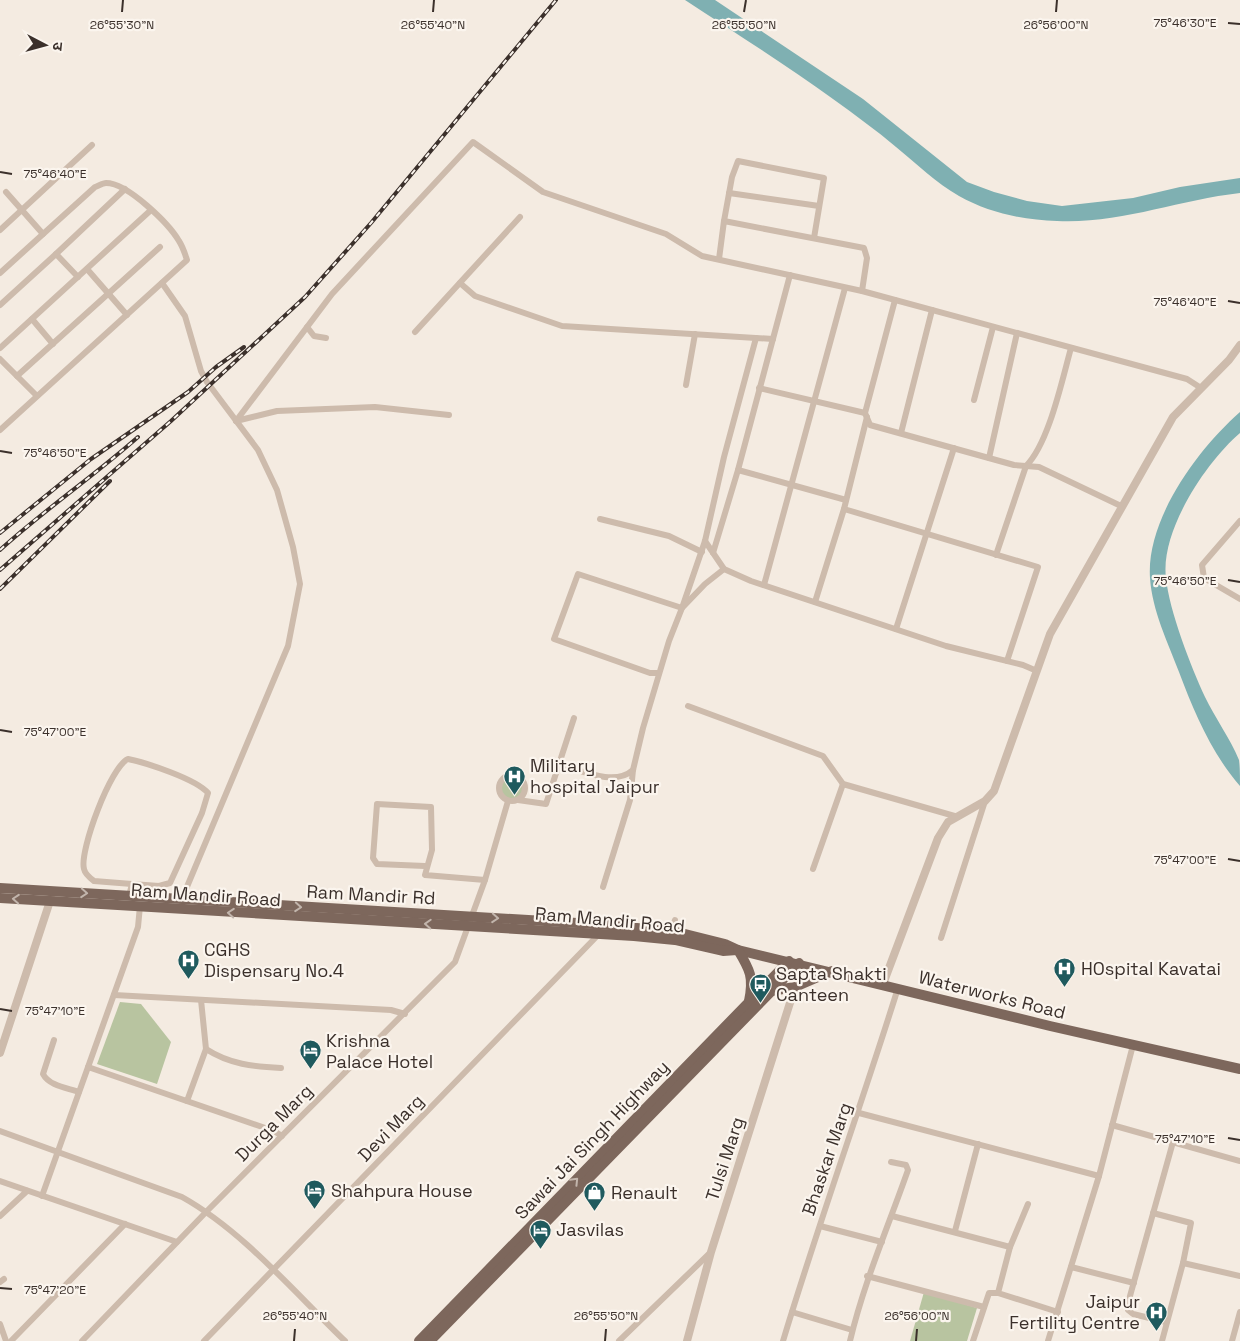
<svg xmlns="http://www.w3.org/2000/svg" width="1240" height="1341" font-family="'Space Grotesk','Noto Sans Devanagari',sans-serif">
	<rect width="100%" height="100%" fill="#f4ebe1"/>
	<g fill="#b8c4a0">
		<circle cx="512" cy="788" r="12"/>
		<polygon points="120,1002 141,1004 171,1042 157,1084 97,1064"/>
		<polygon points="924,1292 977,1308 967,1341 910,1341"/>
	</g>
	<g fill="#7fb0b2">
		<path d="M685,0h30l148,99 104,83 27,10 33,9 35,5 71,-8 47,-11 60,-9v15c-62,7 -120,31 -183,28 -33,-1 -68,-8 -98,-25 -23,-13 -42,-32 -63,-49 -20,-17 -41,-32 -63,-48 -48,-35 -98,-66 -148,-99z"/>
		<path d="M1240,412v21c-34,29 -80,98 -74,145 3,32 25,89 39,119 10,21 25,41 34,63 1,7 1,19 1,26 -28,-32 -46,-74 -61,-114 -11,-29 -27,-62 -29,-94 -4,-59 48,-129 90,-166z"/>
	</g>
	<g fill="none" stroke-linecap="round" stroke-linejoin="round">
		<g stroke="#cdbbac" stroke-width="6">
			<polyline points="6,192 43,234"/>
			<polyline points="729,193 819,206"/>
			<polyline points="724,221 732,177 738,161 824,178 814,238"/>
			<polyline points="0,230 92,145"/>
			<polyline points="56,254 125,189"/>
			<polyline points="719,259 724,221 864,248 867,258 862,291"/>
			<polyline points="87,269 127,315"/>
			<path d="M0,273l95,-86c3,-1 8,-4 11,-4 22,0 63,41 73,58 4,6 6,13 8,19l-187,170"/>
			<polyline points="162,283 185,316 201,371 207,382 258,450 277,490 293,547 300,584 288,646 181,901"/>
			<polyline points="460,283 475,296 562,326 773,339"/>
			<polyline points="895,300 865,413 870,425 1014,465 1039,467 1121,506"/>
			<polyline points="0,305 56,254 78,277"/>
			<polyline points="32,319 53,344"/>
			<polyline points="307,327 314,336 326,338"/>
			<polyline points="415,332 520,217"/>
			<polyline points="0,348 151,210"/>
			<polyline points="0,359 37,396"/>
			<polyline points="17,376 160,247"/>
			<polyline points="686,385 695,334"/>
			<polyline points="759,388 865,413"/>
			<polyline points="974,400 993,327"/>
			<polyline points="236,421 332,294 473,142 543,192 666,234 702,256 862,291 1187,379 1201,388"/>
			<polyline points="236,421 277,411 375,407 449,415"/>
			<polyline points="901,433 932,310"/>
			<polyline points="989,458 1017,333"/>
			<polyline points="738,470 846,500"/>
			<polyline points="844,509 867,417"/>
			<polyline points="600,519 669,536 702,552"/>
			<polyline points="1240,521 1202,565 1204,578 1240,599"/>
			<polyline points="705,541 724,569 751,581 946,646 1023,665 1037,671"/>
			<polyline points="713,553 738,470 790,275"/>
			<path d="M996,555l30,-89c23,-23 36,-86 45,-118"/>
			<polyline points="764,585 845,288"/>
			<polyline points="815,602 844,509 1038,567 1007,661"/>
			<polyline points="896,629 954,448"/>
			<polyline points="659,673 650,673 554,639 578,574 682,608 705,541 724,457 756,338"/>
			<polyline points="688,706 823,756 843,784 958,817"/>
			<path d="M559,764c22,6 55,23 74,6"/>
			<circle cx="512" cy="788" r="13"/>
			<polyline points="518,800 546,804 574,718"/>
			<polyline points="425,866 377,864 373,858 377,804 431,807 432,850 425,875 485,880 508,801"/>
			<polyline points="813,869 843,784"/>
			<polyline points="603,887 630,800 633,770 643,728 669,641 682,608 705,584 724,569"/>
			<path d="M129,896l3,-12 27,2 11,-3 32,-70 6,-20c-12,-14 -61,-30 -80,-34 -17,7 -49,92 -44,110 1,5 6,9 10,12l38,3"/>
			<polyline points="671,933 675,920"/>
			<polyline points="941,938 985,801"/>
			<polyline points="114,995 391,1010 405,1014"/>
			<path d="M201,1000l5,49c23,15 48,18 75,19"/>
			<path d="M54,1040l-11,34c6,12 25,14 36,18"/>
			<polyline points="88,1067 274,1131 282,1136"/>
			<polyline points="187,1101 206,1049"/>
			<polyline points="859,1113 1099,1176"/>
			<polyline points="1112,1125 1240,1161"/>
			<path d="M0,1131l182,66c61,34 112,95 163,144"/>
			<polyline points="0,1181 177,1242"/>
			<polyline points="42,1196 138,927 140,906"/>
			<polyline points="1153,1213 1191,1223 1183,1263 1162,1341"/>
			<polyline points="0,1216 27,1191"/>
			<polyline points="892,1216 1010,1247 998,1293 1058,1312"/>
			<polyline points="820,1226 882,1242"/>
			<polyline points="955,1231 978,1144"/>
			<polyline points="1010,1247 1028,1204"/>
			<polyline points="1183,1263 1240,1276"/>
			<polyline points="1071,1267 1134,1283"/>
			<polyline points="867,1276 984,1307"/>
			<polyline points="0,1282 4,1279"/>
			<polyline points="792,1312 852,1330"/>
			<polyline points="1166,1322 1133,1314 1128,1310 1130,1296 1173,1142"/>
			<polyline points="0,1324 6,1341"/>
			<polyline points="11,1341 125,1224"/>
			<polyline points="82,1341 207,1211 455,962 485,880"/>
			<polyline points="204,1341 599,934"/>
			<polyline points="619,1341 711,1252"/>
			<path d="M783,1341c36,-119 78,-235 115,-353"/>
			<path d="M850,1341c14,-59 38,-114 58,-171l-2,-5 -15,-3"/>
			<polyline points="973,1341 989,1293 998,1293"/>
			<polyline points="1048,1341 1099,1176 1133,1045"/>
			<polyline points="1232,1341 1240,1312"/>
		</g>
		<g stroke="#cdbbac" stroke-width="8">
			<polyline points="883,984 938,838 948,822 985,801 994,791 1050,634 1173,417 1229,360 1240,345"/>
			<polyline points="0,1053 51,898"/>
			<polyline points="687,1341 711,1252 795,987"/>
		</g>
		<g stroke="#7d675c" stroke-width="10">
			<polyline points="0,888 610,925 681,933 725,944 738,950 1050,1026 1240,1069"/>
			<polyline points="0,898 634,936 675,940 723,951 737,950"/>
			<path d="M738,950c12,20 16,27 11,51"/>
			<polyline points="771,991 795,987 832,971"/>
			<polyline points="419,1341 789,961"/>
			<polyline points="430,1341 799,963"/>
		</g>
		<defs>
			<g id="rail">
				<polyline points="0,533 91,459 188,392 216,367 244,347"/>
				<path d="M0,550c44,-40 94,-74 138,-113"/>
				<polyline points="0,570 171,421 305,297 371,223 556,0"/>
				<polyline points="0,589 110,481"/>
			</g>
		</defs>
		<use href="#rail" stroke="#3b302b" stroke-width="4"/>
		<use href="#rail" stroke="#fbf5ee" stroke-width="2" stroke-dasharray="5.5" stroke-linecap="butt"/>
	</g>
	<defs><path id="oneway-chevron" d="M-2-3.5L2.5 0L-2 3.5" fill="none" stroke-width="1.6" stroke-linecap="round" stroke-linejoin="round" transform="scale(1.25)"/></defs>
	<g stroke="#c2b5ac">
		<use href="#oneway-chevron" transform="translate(84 893) rotate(4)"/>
		<use href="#oneway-chevron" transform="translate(16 899) rotate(-176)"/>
		<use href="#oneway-chevron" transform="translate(298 907) rotate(4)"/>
		<use href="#oneway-chevron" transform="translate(231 913) rotate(-176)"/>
		<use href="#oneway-chevron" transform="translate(495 918) rotate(4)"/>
		<use href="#oneway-chevron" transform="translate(428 924) rotate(-177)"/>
		<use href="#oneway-chevron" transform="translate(575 1181) rotate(-46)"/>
	</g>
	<path fill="none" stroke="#3b302b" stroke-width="2" d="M122,12l1,-12M433,12l1,-12M744,12l2,-12M1056,12l1,-12M1228,23l12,1M0,172l12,2M1228,301l12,2M0,451l12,2M1228,580l12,2M0,730l12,2M1228,859l12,2M0,1009l12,2M1228,1138l12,2M0,1288l12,1M294,1341l1,-12M605,1341l1,-12M916,1341l1,-12"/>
	<defs>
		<symbol id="hospital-pin" viewBox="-11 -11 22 30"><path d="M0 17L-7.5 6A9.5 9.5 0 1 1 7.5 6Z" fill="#1f5a5e" stroke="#fbf5ee"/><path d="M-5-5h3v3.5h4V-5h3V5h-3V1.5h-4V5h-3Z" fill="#fff"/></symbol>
		<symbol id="bus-pin" viewBox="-11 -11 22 30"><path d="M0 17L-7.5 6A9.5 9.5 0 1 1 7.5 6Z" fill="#1f5a5e" stroke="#fbf5ee"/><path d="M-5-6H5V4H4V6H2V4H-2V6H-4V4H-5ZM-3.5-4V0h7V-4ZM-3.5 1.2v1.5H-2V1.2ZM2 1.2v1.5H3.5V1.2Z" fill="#fff"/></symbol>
		<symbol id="hotel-pin" viewBox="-11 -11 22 30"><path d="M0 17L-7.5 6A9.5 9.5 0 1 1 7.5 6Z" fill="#1f5a5e" stroke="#fbf5ee"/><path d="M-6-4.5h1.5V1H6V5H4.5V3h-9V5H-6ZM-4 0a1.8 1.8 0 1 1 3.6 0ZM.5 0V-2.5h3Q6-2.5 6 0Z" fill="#fff"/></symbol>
		<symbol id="shop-pin" viewBox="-11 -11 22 30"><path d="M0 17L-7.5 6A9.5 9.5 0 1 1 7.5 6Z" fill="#1f5a5e" stroke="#fbf5ee"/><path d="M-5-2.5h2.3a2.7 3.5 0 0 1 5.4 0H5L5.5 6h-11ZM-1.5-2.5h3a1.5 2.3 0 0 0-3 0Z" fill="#fff"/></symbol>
	</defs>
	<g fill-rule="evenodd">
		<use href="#hospital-pin" x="502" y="764" width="25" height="34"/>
		<use href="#hospital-pin" x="176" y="948" width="25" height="34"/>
		<use href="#hospital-pin" x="1052" y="956" width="25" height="34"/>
		<use href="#bus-pin" x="748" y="972" width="25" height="34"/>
		<use href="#hotel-pin" x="298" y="1038" width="25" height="34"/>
		<use href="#hotel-pin" x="302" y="1178" width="25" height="34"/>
		<use href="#shop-pin" x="582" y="1180" width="25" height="34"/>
		<use href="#hotel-pin" x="528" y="1218" width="25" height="34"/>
		<use href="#hospital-pin" x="1144" y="1300" width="25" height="34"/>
	</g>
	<g text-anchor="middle" stroke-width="4.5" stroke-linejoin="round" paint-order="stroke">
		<g font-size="18" fill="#3b302b" stroke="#fbf5ee" text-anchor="start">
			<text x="530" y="772">Military<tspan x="530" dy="21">hospital Jaipur</tspan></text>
			<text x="204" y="956">CGHS<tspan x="204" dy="21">Dispensary No.4</tspan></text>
			<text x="1081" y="975">HOspital Kavatai</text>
			<text x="776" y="980">Sapta Shakti<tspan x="776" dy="21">Canteen</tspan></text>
			<text x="326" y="1047">Krishna<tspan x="326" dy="21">Palace Hotel</tspan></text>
			<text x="331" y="1197">Shahpura House</text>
			<text x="611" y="1199">Renault</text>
			<text x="556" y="1236">Jasvilas</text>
			<text x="1140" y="1308" text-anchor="end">Jaipur<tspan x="1140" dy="21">Fertility Centre</tspan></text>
		</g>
		<g font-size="18" fill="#3b302b" stroke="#fbf5ee">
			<text transform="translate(206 895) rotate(4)" y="6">Ram Mandir Road</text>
			<text transform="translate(371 895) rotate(3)" y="6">Ram Mandir Rd</text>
			<text transform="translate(610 920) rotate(5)" y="6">Ram Mandir Road</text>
			<text transform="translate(992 995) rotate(14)" y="6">Waterworks Road</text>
			<text transform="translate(274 1123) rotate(-45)" y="6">Durga Marg</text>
			<text transform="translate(391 1128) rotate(-46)" y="6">Devi Marg</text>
			<text transform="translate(592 1140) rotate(-46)" y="6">Sawai Jai Singh Highway</text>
			<text transform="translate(725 1159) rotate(-72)" y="6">Tulsi Marg</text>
			<text transform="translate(827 1159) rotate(-71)" y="6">Bhaskar Marg</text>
		</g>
	</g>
	<g font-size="12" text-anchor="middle" fill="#3b302b" stroke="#fbf5ee" stroke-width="4.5" stroke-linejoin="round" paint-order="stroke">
		<text x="1185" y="27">75°46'30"E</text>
		<text x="122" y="29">26°55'30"N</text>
		<text x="433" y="29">26°55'40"N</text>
		<text x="744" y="29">26°55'50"N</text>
		<text x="1056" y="29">26°56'00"N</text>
		<text x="55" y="178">75°46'40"E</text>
		<text x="1185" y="306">75°46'40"E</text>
		<text x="55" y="457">75°46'50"E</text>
		<text x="1185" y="585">75°46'50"E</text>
		<text x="55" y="736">75°47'00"E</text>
		<text x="1185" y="864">75°47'00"E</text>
		<text x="55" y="1015">75°47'10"E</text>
		<text x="1185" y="1143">75°47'10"E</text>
		<text x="55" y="1294">75°47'20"E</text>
		<text x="295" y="1320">26°55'40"N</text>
		<text x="606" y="1320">26°55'50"N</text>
		<text x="917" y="1320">26°56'00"N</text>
	</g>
	<g transform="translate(45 45) rotate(96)" stroke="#fbf5ee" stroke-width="4" paint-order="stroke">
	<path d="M0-4L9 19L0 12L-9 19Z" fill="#3b302b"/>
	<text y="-8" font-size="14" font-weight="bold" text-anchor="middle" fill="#3b302b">उ</text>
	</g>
</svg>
